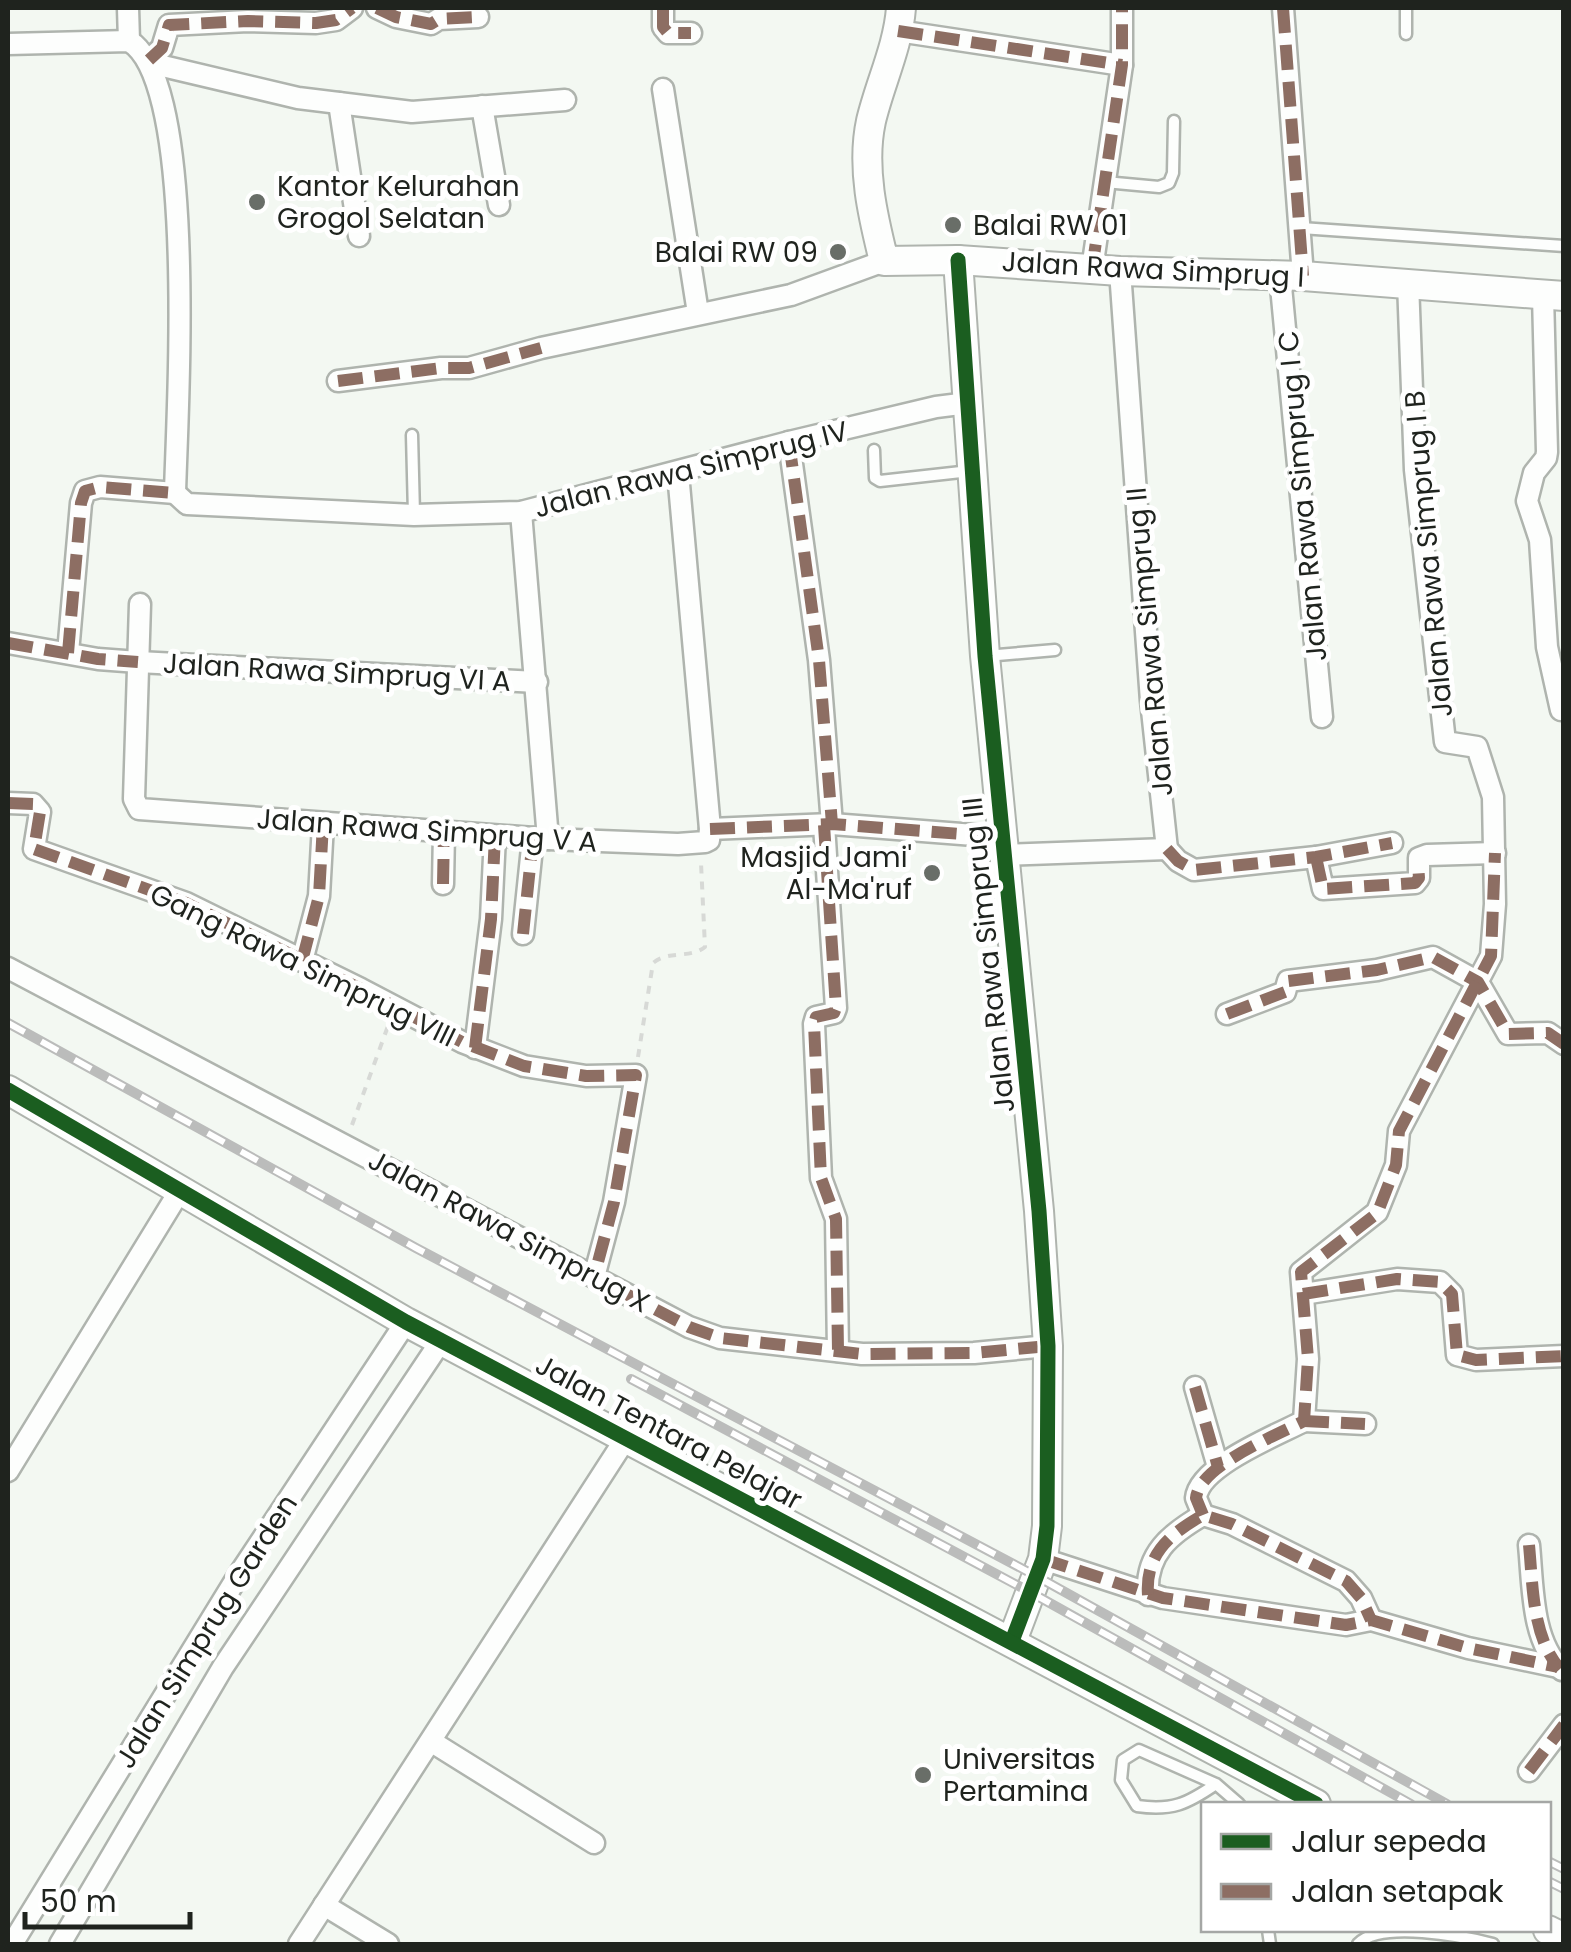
<svg xmlns="http://www.w3.org/2000/svg" width="1571" height="1952" font-family="Poppins,sans-serif">
	<rect width="100%" height="100%" fill="#f3f8f2"/>
	<g fill="none" stroke-linecap="round" stroke-linejoin="round">
		<defs>
			<g id="lane">
				<polyline points="1406,34 1406,8"/>
				<polyline points="1105,182 1159,187 1169,183 1173,173 1174,121"/>
				<polyline points="1301,228 1564,246"/>
				<polyline points="412,435 414,514"/>
				<polyline points="874,450 875,478 880,481 970,471"/>
				<polyline points="986,656 1055,650"/>
				<path d="M1216,1784c-29,20 -44,27 -79,22l-16,-26 2,-20 16,-10 77,34 23,20"/>
				<polyline points="1268,1930 1270,1944"/>
				<path d="M1358,1944c23,-24 104,-8 135,0"/>
			</g>
			<g id="street">
				<polyline points="128,8 129,41"/>
				<polyline points="377,8 396,17 431,24 439,19 478,17"/>
				<polyline points="663,8 663,27 668,33 691,33"/>
				<polyline points="1283,8 1303,276"/>
				<polyline points="898,31 1122,65"/>
				<path d="M8,44l121,-3c69,40 48,372 46,452"/>
				<polyline points="149,60 162,48 169,25 248,21 316,23 336,20 352,8"/>
				<polyline points="150,63 298,98 412,112 565,100"/>
				<polyline points="663,89 698,313"/>
				<polyline points="339,103 359,236"/>
				<polyline points="482,106 499,205"/>
				<polyline points="1092,269 1122,65 1122,8"/>
				<polyline points="1120,271 1151,701 1167,849"/>
				<polyline points="1280,276 1322,717"/>
				<polyline points="1543,295 1547,452 1546,458 1534,473 1527,501 1540,540 1547,647 1561,710"/>
				<polyline points="338,381 441,368 469,368 541,348 791,295 884,261"/>
				<polyline points="789,442 819,660 832,824"/>
				<polyline points="175,493 187,504 414,515 521,512 789,442 936,407 968,403"/>
				<polyline points="521,512 548,839"/>
				<polyline points="140,604 134,799 139,809 548,839 678,844 705,842 709,840 710,829 678,473"/>
				<polyline points="8,643 98,659 138,662 537,682"/>
				<polyline points="68,653 81,503 85,491 100,487 175,493"/>
				<polyline points="8,803 33,804 40,812 34,849 186,903 361,989 462,1042 524,1066 586,1076 636,1075 614,1202 594,1277"/>
				<polyline points="824,825 836,1008 834,1013 816,1017 814,1024 821,1178 836,1219 838,1351"/>
				<polyline points="710,829 832,824 1000,837"/>
				<polyline points="1167,849 1178,861 1194,870 1316,857 1392,843"/>
				<polyline points="1004,855 1167,849"/>
				<polyline points="1316,857 1323,889 1415,883 1419,878 1419,858 1427,855 1495,853"/>
				<polyline points="443,884 444,832"/>
				<polyline points="523,934 533,838"/>
				<polyline points="302,961 319,896 323,824"/>
				<polyline points="8,968 689,1327 720,1338 862,1354 974,1353 1048,1346"/>
				<polyline points="1227,1014 1285,992 1288,981 1377,970 1433,957 1478,982 1508,1034 1548,1033 1564,1044"/>
				<polyline points="475,1048 491,919 495,836"/>
				<polyline points="1303,1294 1397,1279 1440,1282 1452,1294 1457,1355 1476,1360 1564,1356"/>
				<polyline points="1195,1387 1218,1467"/>
				<polyline points="1304,1421 1365,1424"/>
				<polyline points="8,1471 179,1192"/>
				<path d="M1203,1515l-7,-17c3,-32 81,-63 108,-77l4,-62 -7,-87 76,-60 19,-47 3,-34 92,-175 4,-52 -2,-107 -16,-50 -32,-5 -30,-272 -7,-188"/>
				<path d="M1529,1545c4,40 2,96 33,125"/>
				<polyline points="1043,1559 1163,1598 1346,1625 1371,1620 1468,1648 1558,1667"/>
				<path d="M1148,1595c-3,-41 22,-61 55,-80l29,9 114,57 15,17 10,22"/>
				<polyline points="432,1742 594,1843"/>
				<polyline points="1529,1771 1564,1725"/>
				<polyline points="324,1905 388,1944"/>
				<polyline points="12,1944 238,1576 406,1322"/>
				<polyline points="60,1944 223,1667 441,1341"/>
				<polyline points="299,1944 626,1438"/>
			</g>
			<g id="secondary">
				<path d="M901,8c-3,39 -21,75 -30,113 -10,46 2,96 13,140l74,-1 162,11 183,5 261,20"/>
				<polyline points="958,260 985,656 1039,1211 1048,1346 1047,1526 1043,1559 1012,1641"/>
				<polyline points="8,1090 406,1322 1316,1804"/>
				<polyline points="1548,1930 1564,1938"/>
			</g>
		</defs>
		<use href="#lane" stroke="#afb4ae" stroke-width="15"/>
		<use href="#street" stroke="#afb4ae" stroke-width="25"/>
		<use href="#secondary" stroke="#afb4ae" stroke-width="32"/>
		<g stroke="#d7d9d6" stroke-width="4" stroke-dasharray="8 8" stroke-linecap="butt">
			<path d="M638,1057l15,-94c15,-13 37,-4 52,-16l-4,-84"/>
			<polyline points="352,1125 388,1026"/>
		</g>
		<use href="#lane" stroke="#fdfefd" stroke-width="10"/>
		<use href="#street" stroke="#fdfefd" stroke-width="20"/>
		<use href="#secondary" stroke="#fdfefd" stroke-width="28"/>
		<defs>
			<g id="rail">
				<polyline points="8,1023 416,1248 1036,1576 1447,1804"/>
				<polyline points="631,1379 1030,1592 1411,1804"/>
				<polyline points="1548,1861 1564,1869"/>
				<polyline points="1548,1881 1564,1889"/>
			</g>
		</defs>
		<use href="#rail" stroke="#bbbcbb" stroke-width="10"/>
		<use href="#rail" stroke="#fff" stroke-width="6" stroke-dasharray="19" stroke-linecap="butt"/>
		<g stroke="#8d6e63" stroke-width="12" stroke-dasharray="25 12" stroke-linecap="butt">
			<polyline points="377,8 396,17 431,24 439,19 478,17"/>
			<polyline points="663,8 663,27 668,33 691,33"/>
			<polyline points="1283,8 1303,276"/>
			<polyline points="898,31 1122,65"/>
			<polyline points="149,60 162,48 169,25 248,21 316,23 336,20 352,8"/>
			<polyline points="1092,269 1122,65 1122,8"/>
			<polyline points="338,381 441,368 469,368 541,348"/>
			<polyline points="789,442 819,660 832,824"/>
			<polyline points="8,643 98,659 138,662"/>
			<polyline points="68,653 81,503 85,491 100,487 175,493"/>
			<polyline points="8,803 33,804 40,812 34,849 186,903 361,989 462,1042 524,1066 586,1076 636,1075 614,1202 594,1277 689,1327 720,1338 862,1354 974,1353 1048,1346"/>
			<polyline points="824,825 836,1008 834,1013 816,1017 814,1024 821,1178 836,1219 838,1351"/>
			<polyline points="710,829 832,824 1000,837"/>
			<polyline points="1167,849 1178,861 1194,870 1316,857 1392,843"/>
			<polyline points="1316,857 1323,889 1415,883 1419,878 1418,864"/>
			<polyline points="443,884 444,832"/>
			<polyline points="523,934 533,838"/>
			<polyline points="302,961 319,896 323,824"/>
			<polyline points="1227,1014 1285,992 1288,981 1377,970 1433,957 1478,982 1508,1034 1548,1033 1564,1044"/>
			<polyline points="475,1048 491,919 495,836"/>
			<polyline points="1303,1294 1397,1279 1440,1282 1452,1294 1457,1355 1476,1360 1564,1356"/>
			<polyline points="1195,1387 1218,1467"/>
			<polyline points="1304,1421 1365,1424"/>
			<path d="M1203,1515l-7,-17c3,-32 81,-63 108,-77l4,-62 -7,-87 74,-57 4,-6 17,-44 3,-34 92,-175 4,-103"/>
			<path d="M1529,1545c4,41 3,92 31,124"/>
			<polyline points="1043,1559 1163,1598 1346,1625 1371,1620 1468,1648 1558,1667"/>
			<path d="M1148,1595c-3,-41 22,-61 55,-80l29,9 114,57 15,17 10,22"/>
			<polyline points="1529,1771 1564,1725"/>
		</g>
		<defs>
			<g id="cycleway">
				<polyline points="958,260 985,656 1039,1211 1048,1346 1047,1526 1043,1559 1012,1641"/>
				<polyline points="8,1090 406,1322 1316,1804"/>
			</g>
		</defs>
		<use href="#cycleway" stroke="#fff" stroke-width="21"/>
		<use href="#cycleway" stroke="#1b5e20" stroke-width="15"/>
	</g>
	<g fill="#696e68" stroke="#fff" stroke-width="4">
		<circle cx="257" cy="202" r="10"/>
		<circle cx="953" cy="225" r="10"/>
		<circle cx="838" cy="252" r="10"/>
		<circle cx="932" cy="873" r="10"/>
		<circle cx="923" cy="1775" r="10"/>
	</g>
	<g text-anchor="middle" stroke-width="10" stroke-linejoin="round" paint-order="stroke">
		<g font-size="28" fill="#1f231e" stroke="#fff" text-anchor="start">
			<text x="277" y="196">Kantor Kelurahan<tspan x="277" dy="32">Grogol Selatan</tspan></text>
			<text x="973" y="235">Balai RW 01</text>
			<text x="818" y="262" text-anchor="end">Balai RW 09</text>
			<text x="912" y="867" text-anchor="end">Masjid Jami'<tspan x="912" dy="32">Al-Ma'ruf</tspan></text>
			<text x="943" y="1769">Universitas<tspan x="943" dy="32">Pertamina</tspan></text>
		</g>
		<g font-size="28" fill="#1f231e" stroke="#fff">
			<text transform="translate(1153 269) rotate(3)" y="10">Jalan Rawa Simprug I</text>
			<text transform="translate(691 469) rotate(-14)" y="10">Jalan Rawa Simprug IV</text>
			<text transform="translate(1302 496) rotate(-95)" y="10">Jalan Rawa Simprug I C</text>
			<text transform="translate(1428 554) rotate(-95)" y="10">Jalan Rawa Simprug I B</text>
			<text transform="translate(1149 642) rotate(-95)" y="10">Jalan Rawa Simprug II</text>
			<text transform="translate(337 672) rotate(3)" y="10">Jalan Rawa Simprug VI A</text>
			<text transform="translate(427 830) rotate(4)" y="10">Jalan Rawa Simprug V A</text>
			<text transform="translate(988 955) rotate(-96)" y="10">Jalan Rawa Simprug III</text>
			<text transform="translate(303 965) rotate(26)" y="10">Gang Rawa Simprug VIII</text>
			<text transform="translate(509 1231) rotate(28)" y="10">Jalan Rawa Simprug X</text>
			<text transform="translate(669 1432) rotate(28)" y="10">Jalan Tentara Pelajar</text>
			<text transform="translate(206 1631) rotate(-58)" y="10">Jalan Simprug Garden</text>
		</g>
	</g>
	<rect width="1571" height="1952" fill="none" stroke="#1f231e" stroke-width="20"/>
	<rect x="1201" y="1802" width="350" height="130" fill="#ffffff" stroke="#a5a7a5" stroke-width="2.5"/>
	<rect x="1221" y="1834" width="50" height="15" fill="#1b5e20" stroke="#a5a7a5" stroke-width="2.5"/>
	<text x="1291" y="1852" font-size="30" fill="#1f231e">Jalur sepeda</text>
	<rect x="1221" y="1884" width="50" height="15" fill="#8d6e63" stroke="#a5a7a5" stroke-width="2.5"/>
	<text x="1291" y="1902" font-size="30" fill="#1f231e">Jalan setapak</text>
	<path d="M25 1912v15h165v-15" fill="none" stroke="#1f231e" stroke-width="5"/>
	<text x="40" y="1912" font-size="30" fill="#1f231e" stroke="#ffffff" stroke-width="8" paint-order="stroke">50 m</text>
</svg>
